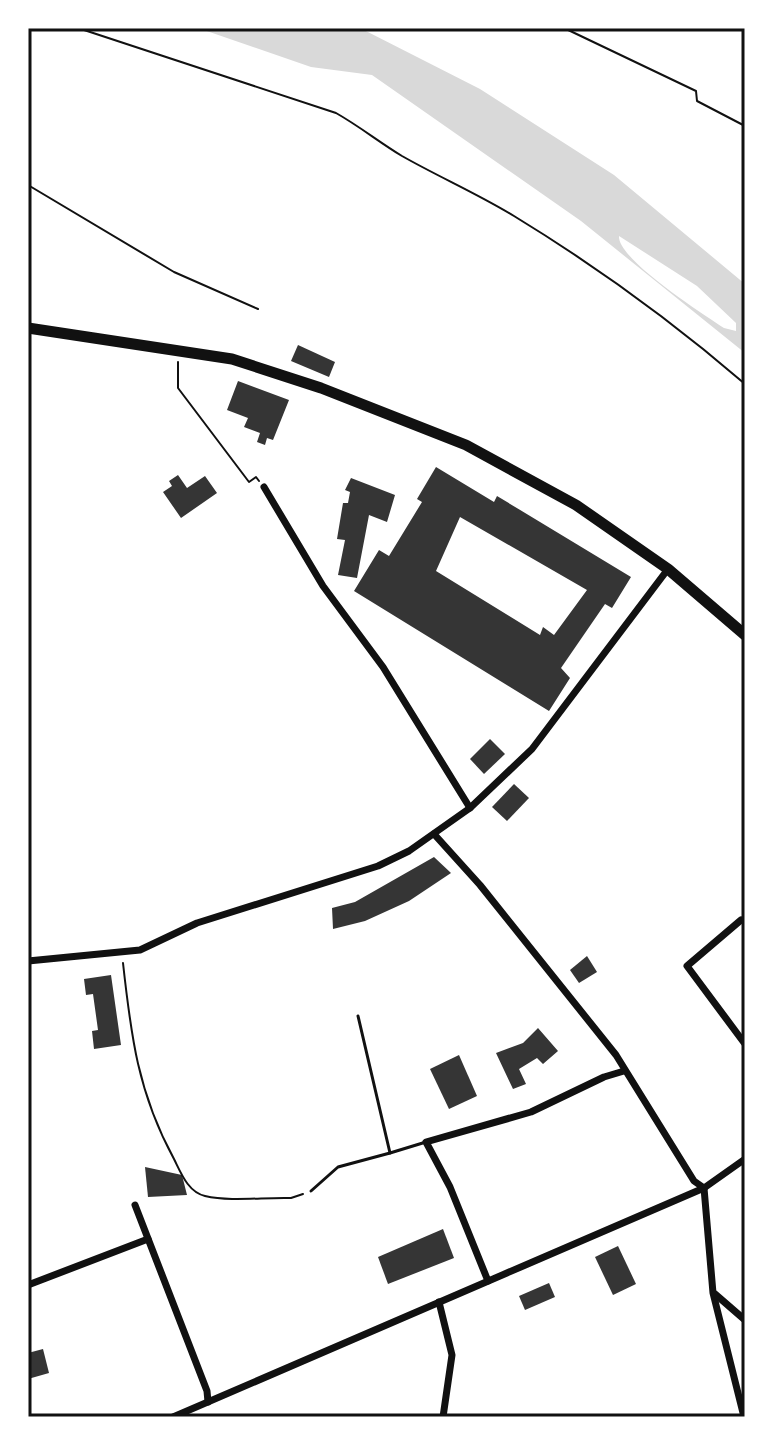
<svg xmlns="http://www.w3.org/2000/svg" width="773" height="1445" font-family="'Roboto Serif',serif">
	<rect width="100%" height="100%" fill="#fff"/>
	<path fill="#d9d9d9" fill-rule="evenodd" d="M198,28h162l120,61 134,86 131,109v69l-164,-132 -209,-146 -61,-8zM619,236l78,50 39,37v8l-12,-3c-21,-14 -107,-69 -105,-92z"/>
	<g fill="#353535" fill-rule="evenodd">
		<polygon points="298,345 335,362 329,377 291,361"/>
		<polygon points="238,381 289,400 273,440 267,438 265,445 257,442 260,433 244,427 248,418 227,410"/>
		<path d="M436,467l58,35 3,-6 134,81 -19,31 -7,-4 -44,64 9,10 -21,33 -195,-120 25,-41 10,6 33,-54 -5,-3zM460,517l127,73 -33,45 -11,-8 -3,8 -104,-64z"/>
		<polygon points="178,475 187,488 205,476 217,493 181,518 163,492 172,486 169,481"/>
		<polygon points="351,478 395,495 387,522 369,515 357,578 338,575 345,540 337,539 343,503 348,503 350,492 345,490"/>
		<polygon points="490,739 505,754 484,774 470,759"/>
		<polygon points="514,784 529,798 507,821 492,807"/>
		<polygon points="434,857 451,873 409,901 365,921 333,929 332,908 355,902"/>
		<polygon points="587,956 597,972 579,983 570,970"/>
		<polygon points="111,975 121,1045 94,1049 92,1031 98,1030 93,994 86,995 84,979"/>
		<polygon points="538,1028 558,1051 543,1064 537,1058 519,1069 526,1084 513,1089 496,1053 523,1043"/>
		<polygon points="459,1055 477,1096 449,1109 430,1069"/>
		<polygon points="145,1167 182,1175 187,1195 148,1197"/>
		<polygon points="443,1229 454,1258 388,1284 378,1257"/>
		<polygon points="618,1246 636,1284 613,1295 595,1257"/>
		<polygon points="549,1283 555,1297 525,1310 519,1296"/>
		<polygon points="43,1349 49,1373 28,1379 28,1353"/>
	</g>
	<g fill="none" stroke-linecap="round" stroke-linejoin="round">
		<g stroke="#111" stroke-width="2">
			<path d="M78,28l258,85c23,13 43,29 66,43 37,21 76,38 112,60 82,50 159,106 231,168"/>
			<polyline points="564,28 696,91 697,101 745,126"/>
			<polyline points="28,185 174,272 258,309"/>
			<polyline points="178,362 178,388 249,482 256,477 259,481"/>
			<path d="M123,963c8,73 15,130 51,196 7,14 14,33 31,37 26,6 59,1 86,2l12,-4"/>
		</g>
		<g stroke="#111" stroke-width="3">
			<polyline points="358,1016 390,1153 426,1142"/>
			<polyline points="311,1191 338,1167 390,1153"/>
		</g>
		<g stroke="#111" stroke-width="7">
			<polyline points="264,487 323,586 383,667 470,808"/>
			<polyline points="434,834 480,885 616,1055 694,1181 704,1188"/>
			<polyline points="741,920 687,966 745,1044"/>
			<polyline points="28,961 140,950 197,923 378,866 409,851 470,808 532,749 668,569"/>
			<polyline points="704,1188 713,1293 744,1417"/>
			<polyline points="135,1205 207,1391 208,1402"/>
			<polyline points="488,1281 450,1187 426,1142 531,1112 604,1077 624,1071"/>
			<polyline points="28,1285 148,1239"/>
			<polyline points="715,1294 745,1320"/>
			<polyline points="439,1302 452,1355 443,1417"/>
			<polyline points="173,1417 704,1188 745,1159"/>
		</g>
		<polyline stroke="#111" stroke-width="11" points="28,328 232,359 321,388 466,445 576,505 668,569 745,635"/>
	</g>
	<rect width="773" height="1445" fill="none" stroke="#ffffff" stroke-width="60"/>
	<rect x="30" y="30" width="713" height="1385" fill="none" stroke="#111" stroke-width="3"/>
</svg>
